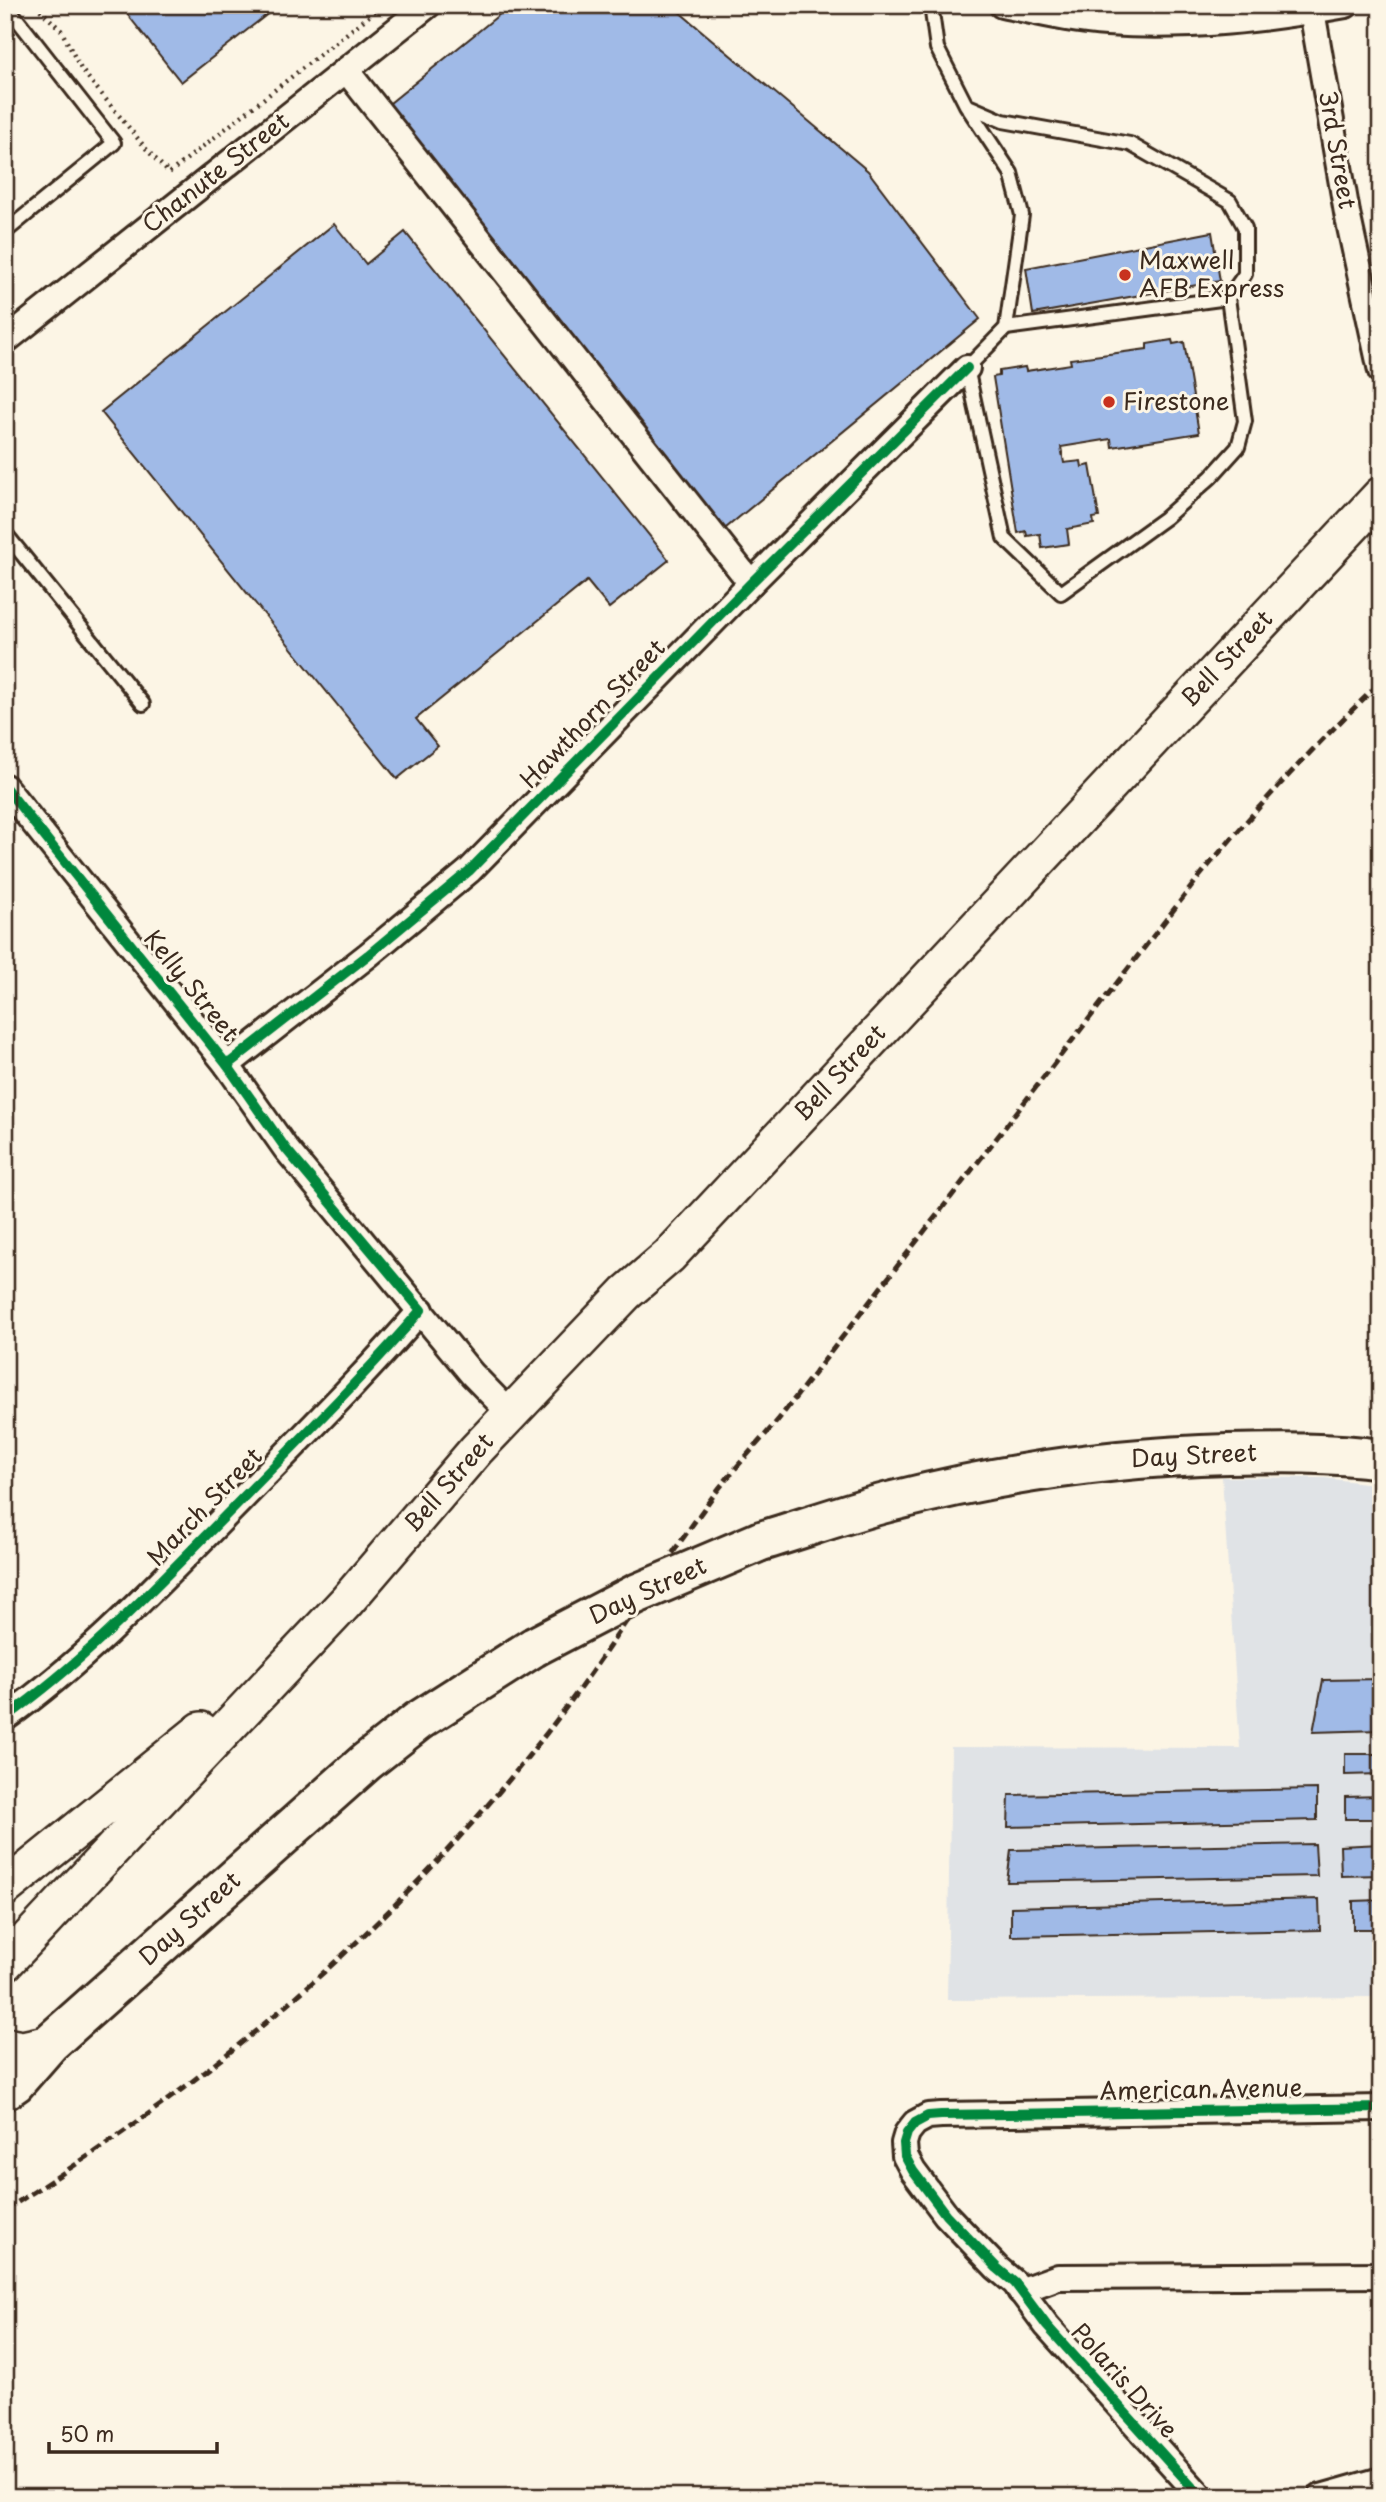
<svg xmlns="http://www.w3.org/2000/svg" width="1386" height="2502" font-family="'Playpen Sans',sans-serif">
	<rect width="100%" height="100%" fill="#fcf5e5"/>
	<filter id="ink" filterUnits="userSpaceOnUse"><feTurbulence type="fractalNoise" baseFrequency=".0143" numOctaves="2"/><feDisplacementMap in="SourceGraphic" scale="14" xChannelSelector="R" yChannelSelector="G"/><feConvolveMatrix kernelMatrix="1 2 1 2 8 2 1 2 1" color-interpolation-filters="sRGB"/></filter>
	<g filter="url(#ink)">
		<polygon fill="#e0e3e6" points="1222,1477 1325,1478 1381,1485 1381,1997 947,2000 951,1747 1240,1748"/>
		<g fill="#a0bae7" stroke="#3b2a1e" stroke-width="2">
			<polygon points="120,5 279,5 181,82"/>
			<polygon points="511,5 671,5 868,171 980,319 715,537 379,112"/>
			<polygon points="334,224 366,264 405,232 669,560 609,608 587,581 416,719 438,746 397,779 101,412"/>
			<polygon points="1212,232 1220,281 1033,314 1026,268"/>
			<polygon points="1172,340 1173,344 1184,342 1199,433 1112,447 1111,439 1061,447 1064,463 1081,461 1082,467 1090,465 1099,517 1093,518 1094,524 1067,529 1069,544 1042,548 1040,534 1027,536 1026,531 1018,533 993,377 999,376 999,371 1025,367 1026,371 1071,364 1070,359 1147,349 1147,344"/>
			<polygon points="1381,1679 1381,1730 1313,1732 1323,1680"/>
			<polygon points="1345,1754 1381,1754 1381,1774 1345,1775"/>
			<polygon points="1317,1789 1317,1820 1008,1827 1009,1795"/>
			<polygon points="1381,1796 1381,1819 1345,1819 1345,1797"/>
			<polygon points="1315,1844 1317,1876 1007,1882 1011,1850"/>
			<polygon points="1381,1844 1381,1875 1341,1876 1340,1846"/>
			<polygon points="1319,1899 1320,1930 1011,1936 1011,1907"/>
			<polygon points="1381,1900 1381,1929 1353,1929 1353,1901"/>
		</g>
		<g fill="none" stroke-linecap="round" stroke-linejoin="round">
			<defs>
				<g id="service">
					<polyline points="931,5 937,48 966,105 1003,121 1130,144 1230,201 1245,228 1245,274 1228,298 1245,421 1238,447 1211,477 1165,518 1061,593 1004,538 967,368 1006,328 1022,215 1011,173 966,105"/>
					<polyline points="5,232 114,143 6,5"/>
					<polyline points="1006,328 1228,298"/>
					<polyline points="5,533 143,704"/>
				</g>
				<g id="minor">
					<path d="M1002,5c35,7 70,16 105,18 81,6 161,-4 239,-18"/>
					<polyline points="1311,5 1347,213 1381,371"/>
					<polyline points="346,70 751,583"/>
					<polyline points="5,341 428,5"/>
					<polyline points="5,787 227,1065 286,1149 472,1374 511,1414"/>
					<polyline points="227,1065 368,955 469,871 751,583 967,368"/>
					<path d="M5,1718c84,-60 154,-135 226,-208 64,-66 130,-130 190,-200"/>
					<polyline points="1020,2291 1058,2277 1381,2275"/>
					<polyline points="1201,2497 1047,2326 1015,2283 997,2268 946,2215 913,2171 905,2156 904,2143 907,2133 915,2123 928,2116 941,2115 1381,2108"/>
					<polyline points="1321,2497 1381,2480"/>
				</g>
				<g id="secondary">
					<polyline points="5,1888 201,1730"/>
					<polyline points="5,1963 346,1602 476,1450 626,1293 669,1256 1381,495"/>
					<polyline points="5,2046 22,2049 50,2043"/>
				</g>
				<g id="primary">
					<path d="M761,1541c44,-13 87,-29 132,-40 110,-28 221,-44 335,-47 51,-1 102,-2 153,5"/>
					<polyline points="5,2090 15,2083 50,2043 366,1762 418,1721 534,1647"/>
				</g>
			</defs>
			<use href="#service" stroke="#3b2a1e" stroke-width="18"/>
			<use href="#minor" stroke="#3b2a1e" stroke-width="30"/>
			<use href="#secondary" stroke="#3b2a1e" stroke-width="40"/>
			<use href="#primary" stroke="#3b2a1e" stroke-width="44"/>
			<polyline stroke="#3b2a1e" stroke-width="4.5" stroke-dasharray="2 5" stroke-linecap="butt" points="35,5 61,30 81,69 148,151 169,173 383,5"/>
			<use href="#service" stroke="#fcf5e5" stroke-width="12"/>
			<use href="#minor" stroke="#fcf5e5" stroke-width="24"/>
			<use href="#secondary" stroke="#fcf5e5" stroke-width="35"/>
			<use href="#primary" stroke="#fcf5e5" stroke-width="38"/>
			<path stroke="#3b2a1e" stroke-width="5" stroke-dasharray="10 5" stroke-linecap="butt" d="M5,2210c203,-126 385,-278 533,-466 60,-75 109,-157 165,-234 22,-32 50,-61 75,-90l421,-543c57,-69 117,-133 182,-195"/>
			<defs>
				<polyline id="primary-bridge" points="534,1647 636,1594 761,1541"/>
			</defs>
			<use href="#primary-bridge" stroke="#3b2a1e" stroke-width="44" stroke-linecap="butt"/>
			<use href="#primary-bridge" stroke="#fcf5e5" stroke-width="38"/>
			<defs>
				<g id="cycleway">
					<path d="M5,787l222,278 59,84 135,161c-60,70 -126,134 -190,200 -72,73 -142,148 -226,208"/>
					<polyline points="227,1065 368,955 469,871 751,583 967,368"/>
					<polyline points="1201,2497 1047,2326 1015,2283 997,2268 946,2215 913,2171 905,2156 904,2143 907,2133 915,2123 928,2116 941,2115 1381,2108"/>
				</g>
			</defs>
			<use href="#cycleway" stroke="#fcf5e5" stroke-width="15"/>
			<use href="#cycleway" stroke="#00873e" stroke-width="10"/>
		</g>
	</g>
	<g fill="#c8321e" stroke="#fcf5e5" stroke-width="2.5">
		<circle cx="1125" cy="275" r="7"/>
		<circle cx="1109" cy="402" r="7"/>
	</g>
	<g text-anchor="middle" stroke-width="6" stroke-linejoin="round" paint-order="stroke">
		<g font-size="24" fill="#3b2a1e" stroke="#fcf5e5">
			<text transform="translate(1337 150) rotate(80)" y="8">3rd Street</text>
			<text transform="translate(216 173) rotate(-38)" y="8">Chanute Street</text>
			<text transform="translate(1227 659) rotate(-47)" y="8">Bell Street</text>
			<text transform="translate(593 714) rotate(-46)" y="8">Hawthorn Street</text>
			<text transform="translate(191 986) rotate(51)" y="8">Kelly Street</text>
			<text transform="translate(840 1073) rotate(-47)" y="8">Bell Street</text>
			<text transform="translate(1194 1456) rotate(-3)" y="8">Day Street</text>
			<text transform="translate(449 1483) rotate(-49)" y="8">Bell Street</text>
			<text transform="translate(205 1507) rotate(-46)" y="8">March Street</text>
			<text transform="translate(648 1591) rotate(-25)" y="8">Day Street</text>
			<text transform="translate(190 1919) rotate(-42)" y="8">Day Street</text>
			<text transform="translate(1201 2090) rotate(-1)" y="8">American Avenue</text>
			<text transform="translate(1124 2381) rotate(48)" y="8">Polaris Drive</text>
		</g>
		<g font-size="24" fill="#3b2a1e" stroke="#fcf5e5" text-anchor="start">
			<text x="1139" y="269">Maxwell<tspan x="1139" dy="28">AFB Express</tspan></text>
			<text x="1123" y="410">Firestone</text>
		</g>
	</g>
	<rect width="1386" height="2502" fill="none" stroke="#fcf5e5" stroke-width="28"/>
	<rect x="14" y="14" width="1358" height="2474" fill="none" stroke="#3b2a1e" stroke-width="2.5" filter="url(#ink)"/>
	<path d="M49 2442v10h168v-10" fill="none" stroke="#3b2a1e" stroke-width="3.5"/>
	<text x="60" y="2442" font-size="21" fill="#3b2a1e" stroke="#fcf5e5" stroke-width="5" paint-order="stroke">50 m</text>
</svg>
